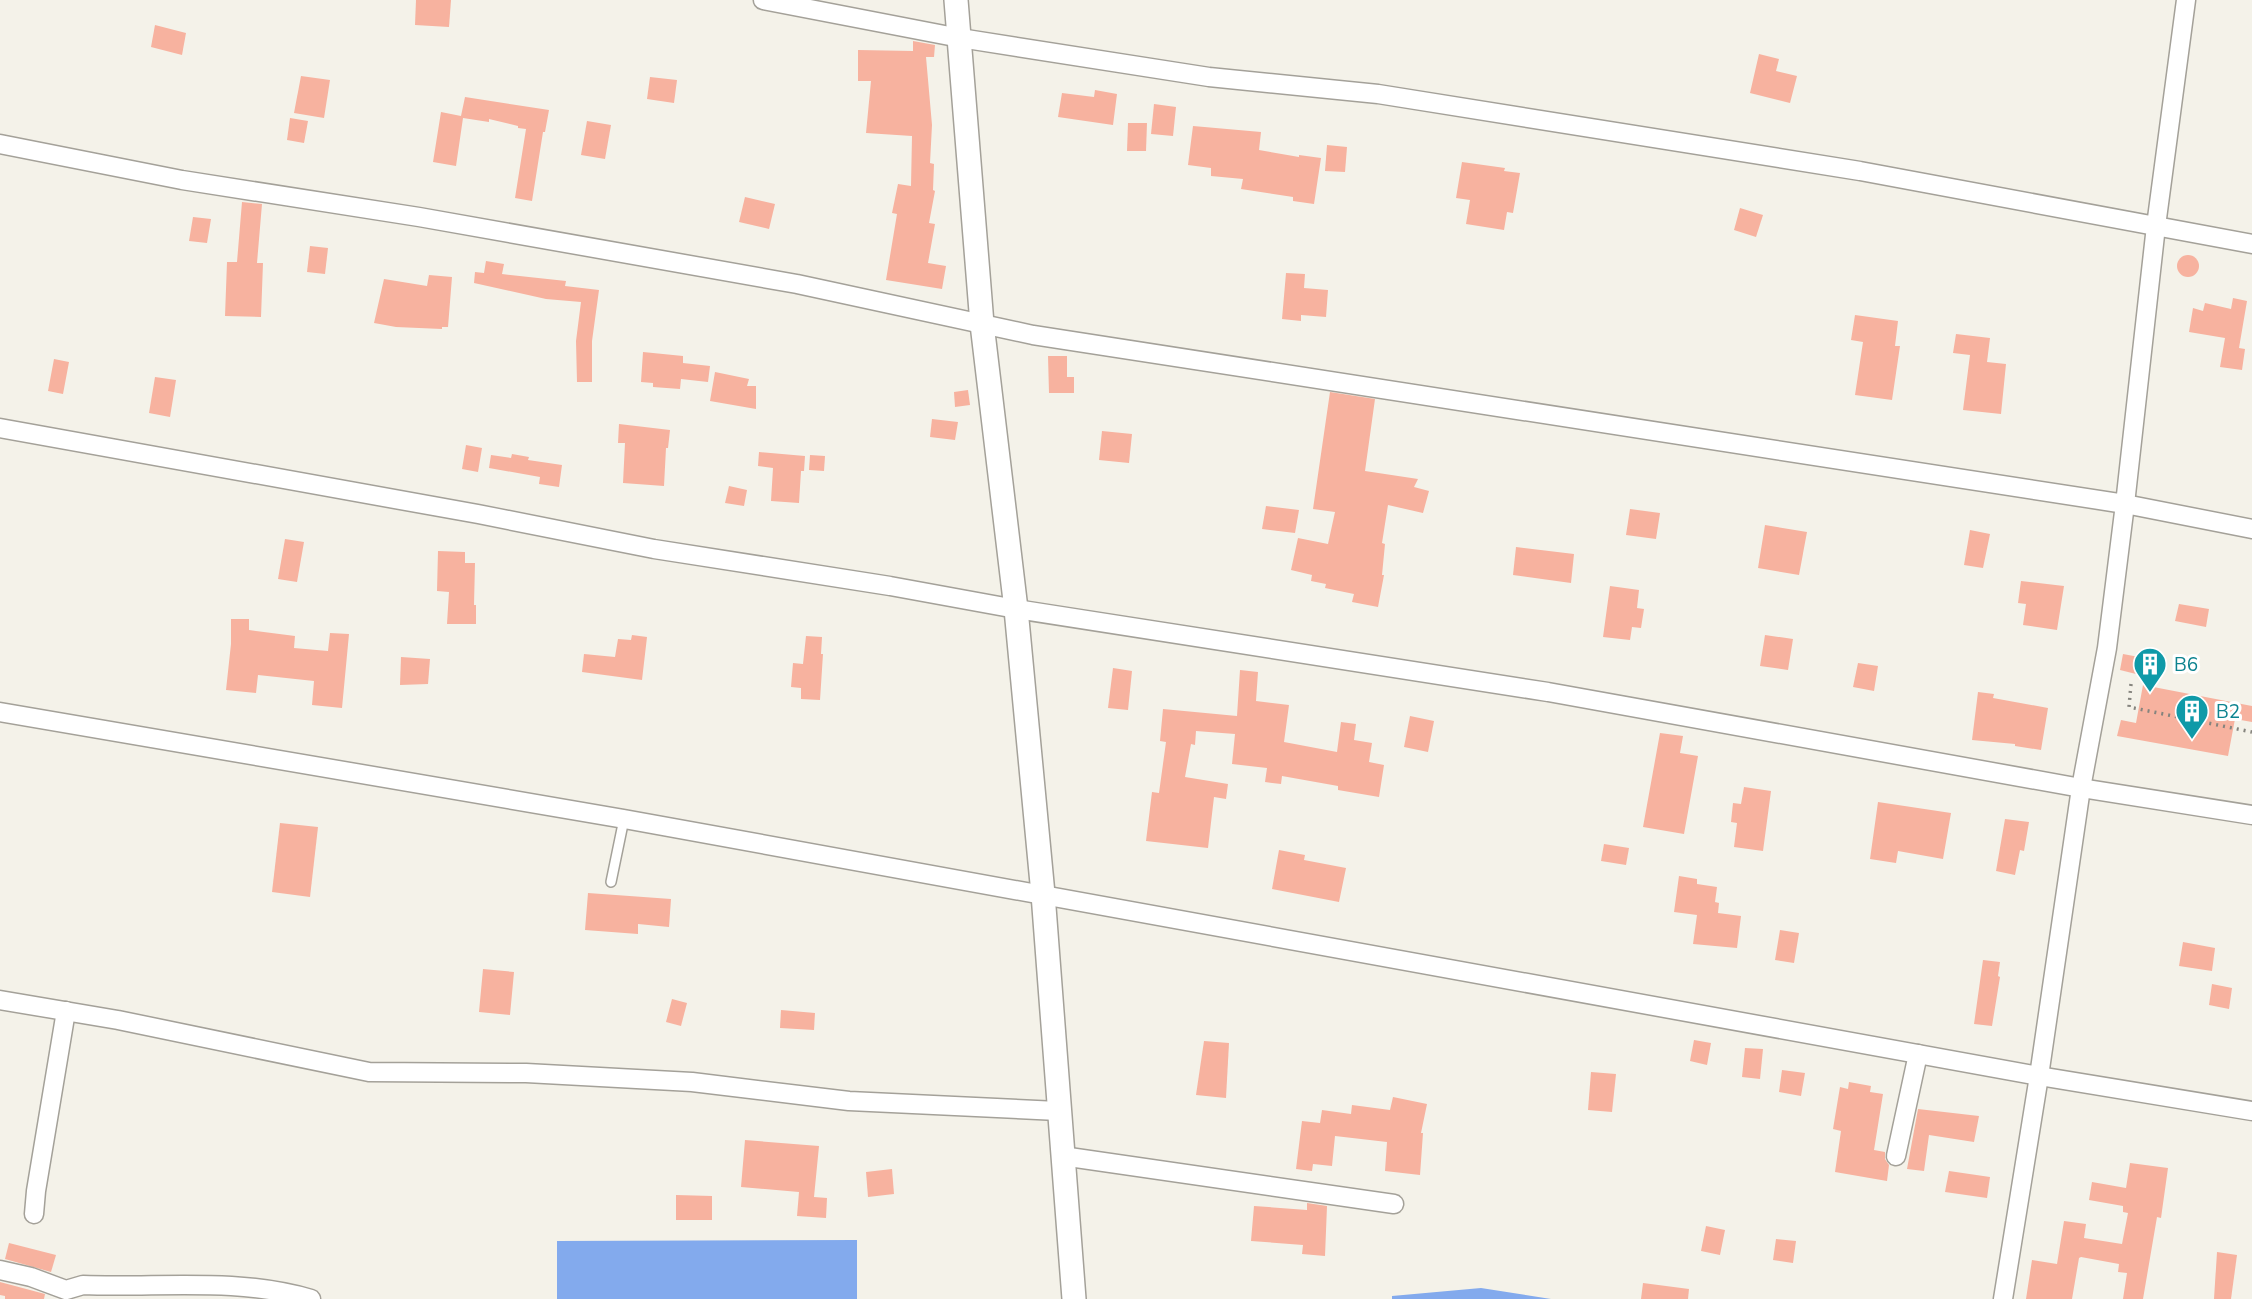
<svg xmlns="http://www.w3.org/2000/svg" width="2252" height="1299" font-family="'Nunito Sans',sans-serif">
	<rect width="100%" height="100%" fill="#f4f2e9"/>
	<g fill="#83aaed">
		<polygon points="857,1240 857,1299 557,1299 557,1241"/>
		<polygon points="1481,1288 1551,1299 1392,1299 1392,1296"/>
	</g>
	<g fill="#f7b29f">
		<polygon points="416,0 451,0 449,27 415,25"/>
		<polygon points="155,25 186,33 182,55 151,47"/>
		<polygon points="913,41 935,45 934,57 926,57 932,125 930,163 934,164 933,190 935,191 929,223 935,224 928,263 946,266 942,289 886,280 897,214 892,213 898,184 911,186 912,136 866,133 871,81 858,81 858,50 913,51"/>
		<polygon points="1759,54 1779,59 1776,71 1797,76 1790,103 1750,93"/>
		<polygon points="301,76 330,80 324,118 294,113"/>
		<polygon points="650,77 677,80 674,103 647,99"/>
		<polygon points="1095,90 1117,94 1113,125 1058,117 1062,93 1094,97"/>
		<polygon points="465,97 549,110 545,132 543,132 532,201 515,198 526,129 518,128 518,126 489,119 489,122 463,118 456,166 433,162 441,112 461,116"/>
		<polygon points="1154,104 1176,107 1173,136 1151,134"/>
		<polygon points="290,118 308,121 304,143 287,140"/>
		<polygon points="587,121 611,125 605,159 581,155"/>
		<polygon points="1128,123 1147,123 1146,151 1127,151"/>
		<polygon points="1193,126 1261,132 1259,150 1299,157 1299,155 1321,158 1314,204 1293,201 1293,197 1241,189 1243,179 1211,176 1211,168 1188,165"/>
		<polygon points="1327,145 1347,147 1345,172 1325,171"/>
		<polygon points="1462,162 1505,168 1504,171 1520,173 1513,213 1507,212 1504,230 1466,224 1470,200 1456,198"/>
		<polygon points="745,197 775,204 769,229 739,222"/>
		<polygon points="242,202 262,204 257,263 263,263 261,317 225,316 227,262 237,262"/>
		<polygon points="1740,208 1763,215 1756,237 1734,230"/>
		<polygon points="193,217 211,219 207,243 189,241"/>
		<polygon points="310,246 328,248 325,274 307,272"/>
		<circle cx="2188" cy="266" r="11"/>
		<polygon points="486,261 504,264 502,274 566,281 565,286 599,290 592,341 592,382 577,382 576,341 581,302 546,299 474,283 475,272 484,273"/>
		<polygon points="1286,273 1305,274 1304,288 1328,290 1326,317 1301,315 1301,321 1282,319"/>
		<polygon points="429,275 452,277 448,327 442,327 442,329 396,327 374,323 384,279 427,286"/>
		<polygon points="2233,298 2247,301 2239,348 2245,349 2242,370 2220,367 2225,338 2189,332 2193,308 2203,311 2205,303 2231,309"/>
		<polygon points="1855,315 1898,321 1895,346 1900,346 1892,400 1855,395 1863,342 1851,340"/>
		<polygon points="1956,334 1990,338 1987,362 2006,364 2001,414 1963,410 1970,355 1953,353"/>
		<polygon points="643,352 683,356 683,363 710,366 708,382 681,379 680,389 653,387 653,383 641,382"/>
		<polygon points="1048,356 1067,356 1067,377 1074,377 1074,393 1049,393"/>
		<polygon points="54,359 69,362 63,394 48,391"/>
		<polygon points="715,372 749,379 747,386 756,386 756,409 710,401"/>
		<polygon points="155,377 176,380 170,417 149,413"/>
		<polygon points="968,390 970,405 955,407 954,392"/>
		<polygon points="1330,392 1375,399 1365,471 1418,479 1414,487 1429,491 1423,513 1388,505 1382,543 1385,544 1382,575 1384,575 1378,607 1352,602 1354,594 1325,588 1326,584 1311,581 1312,575 1291,570 1298,538 1328,544 1335,512 1313,509"/>
		<polygon points="932,419 958,422 955,440 930,437"/>
		<polygon points="619,424 670,430 668,448 666,448 664,486 623,483 625,443 618,443"/>
		<polygon points="1102,431 1132,434 1129,463 1099,460"/>
		<polygon points="466,445 482,448 478,472 462,469"/>
		<polygon points="759,452 805,456 804,471 801,471 799,503 771,501 773,468 758,466"/>
		<polygon points="512,454 529,457 528,460 562,465 559,487 539,484 540,477 489,468 491,455 511,458"/>
		<polygon points="810,455 825,456 824,471 809,470"/>
		<polygon points="729,486 747,490 744,506 725,503"/>
		<polygon points="1266,506 1299,510 1295,533 1262,529"/>
		<polygon points="1630,509 1660,513 1656,539 1626,535"/>
		<polygon points="1765,525 1807,532 1799,575 1758,568"/>
		<polygon points="1970,530 1990,534 1983,568 1964,565"/>
		<polygon points="285,539 304,542 297,582 278,579"/>
		<polygon points="1516,547 1574,554 1571,583 1513,575"/>
		<polygon points="438,551 465,552 465,563 475,563 474,605 476,605 476,624 447,624 449,592 437,591"/>
		<polygon points="2021,581 2064,586 2057,630 2023,625 2026,604 2018,603"/>
		<polygon points="1610,586 1639,590 1637,608 1644,609 1641,628 1632,627 1630,640 1603,637"/>
		<polygon points="2179,604 2209,609 2206,627 2175,621"/>
		<polygon points="231,619 249,619 249,630 295,636 294,648 328,651 330,633 349,634 342,708 312,705 314,681 258,675 256,693 226,690 231,644"/>
		<polygon points="632,635 647,637 642,680 582,672 584,654 615,657 618,639 631,640"/>
		<polygon points="1765,635 1793,639 1788,670 1760,666"/>
		<polygon points="806,636 822,637 821,654 823,654 820,700 801,699 801,688 791,687 793,663 803,664"/>
		<polygon points="2123,654 2139,657 2136,674 2120,670"/>
		<polygon points="401,657 430,659 428,684 400,685"/>
		<polygon points="1858,663 1878,666 1874,691 1853,687"/>
		<polygon points="1113,668 1132,671 1128,710 1108,708"/>
		<polygon points="1240,670 1258,672 1256,701 1289,705 1284,742 1337,752 1341,722 1356,724 1354,740 1372,743 1369,762 1384,765 1379,797 1338,790 1338,786 1282,776 1281,784 1265,782 1267,768 1232,764 1235,734 1196,731 1195,745 1191,744 1185,777 1228,784 1226,799 1214,797 1208,848 1146,841 1152,792 1159,793 1166,742 1160,741 1163,709 1237,716"/>
		<polygon points="2143,685 2252,706 2252,722 2235,719 2228,756 2117,736 2121,720 2136,723"/>
		<polygon points="1978,692 1994,694 1993,698 2048,708 2041,750 2015,746 2015,744 1972,740"/>
		<polygon points="1410,716 1434,721 1428,752 1404,747"/>
		<polygon points="1660,733 1683,736 1680,753 1698,756 1684,834 1643,827"/>
		<polygon points="1744,787 1771,791 1763,851 1734,847 1737,823 1731,822 1733,803 1741,804"/>
		<polygon points="1878,802 1951,813 1943,859 1898,851 1896,863 1870,859"/>
		<polygon points="2005,819 2029,822 2024,851 2020,850 2015,875 1996,871"/>
		<polygon points="280,823 318,827 310,897 272,892"/>
		<polygon points="1604,844 1629,848 1626,865 1601,861"/>
		<polygon points="1279,850 1305,855 1304,860 1346,868 1339,902 1272,889"/>
		<polygon points="1679,876 1697,879 1697,884 1717,887 1715,902 1719,903 1718,913 1741,916 1737,948 1693,944 1697,915 1674,912"/>
		<polygon points="588,893 671,899 669,927 638,924 638,934 585,930"/>
		<polygon points="1780,930 1799,933 1794,963 1775,960"/>
		<polygon points="2183,942 2215,948 2212,971 2179,966"/>
		<polygon points="1983,960 2000,962 1998,976 2000,977 1992,1026 1974,1024"/>
		<polygon points="483,969 514,972 510,1015 479,1012"/>
		<polygon points="2212,984 2232,988 2229,1009 2209,1005"/>
		<polygon points="672,999 687,1003 681,1026 666,1022"/>
		<polygon points="781,1010 815,1013 814,1030 780,1028"/>
		<polygon points="1694,1040 1711,1043 1707,1065 1690,1061"/>
		<polygon points="1204,1041 1229,1043 1226,1098 1196,1095"/>
		<polygon points="1745,1048 1763,1049 1760,1079 1742,1077"/>
		<polygon points="1782,1070 1805,1073 1801,1096 1779,1092"/>
		<polygon points="1591,1072 1616,1074 1612,1112 1588,1110"/>
		<polygon points="1849,1082 1871,1086 1870,1092 1883,1094 1874,1150 1885,1152 1885,1159 1889,1165 1887,1181 1835,1172 1841,1131 1833,1129 1840,1087 1848,1089"/>
		<polygon points="1393,1097 1427,1104 1421,1133 1423,1133 1420,1175 1385,1171 1387,1142 1335,1136 1332,1166 1313,1164 1312,1171 1296,1169 1302,1121 1320,1123 1322,1110 1351,1114 1352,1105 1390,1110"/>
		<polygon points="1918,1109 1979,1116 1974,1142 1929,1135 1924,1171 1907,1169"/>
		<polygon points="745,1140 819,1146 814,1197 827,1198 826,1218 797,1216 799,1192 741,1187"/>
		<polygon points="2130,1163 2168,1168 2161,1218 2157,1217 2143,1299 2123,1299 2127,1273 2118,1272 2119,1264 2081,1257 2079,1258 2072,1299 2026,1299 2032,1260 2057,1264 2064,1221 2086,1224 2084,1238 2122,1244 2128,1213 2123,1212 2123,1206 2089,1200 2092,1182 2126,1188"/>
		<polygon points="892,1169 894,1194 868,1197 866,1172"/>
		<polygon points="1949,1171 1990,1177 1987,1198 1945,1192"/>
		<polygon points="676,1195 712,1196 712,1220 676,1220"/>
		<polygon points="1307,1203 1327,1206 1325,1256 1302,1254 1303,1245 1251,1241 1254,1206 1307,1210"/>
		<polygon points="1706,1226 1725,1230 1720,1255 1701,1251"/>
		<polygon points="1776,1239 1796,1241 1793,1263 1773,1260"/>
		<polygon points="9,1243 56,1255 51,1272 5,1259"/>
		<polygon points="2217,1252 2237,1255 2231,1299 2214,1299"/>
		<polygon points="0,1282 45,1294 44,1299 5,1299 5,1296 0,1295"/>
		<polygon points="1643,1283 1689,1289 1688,1299 1641,1299"/>
	</g>
	<g fill="none" stroke-linecap="round" stroke-linejoin="round">
		<defs>
			<polyline id="service" points="611,882 624,819"/>
			<g id="minor">
				<polyline points="763,0 960,38 1209,77 1378,94 1860,171 2252,244"/>
				<polyline points="0,144 182,180 419,217 797,284 1033,335 2125,504 2252,529"/>
				<polyline points="0,428 478,514 654,549 890,586 1016,609 1548,692 2081,788 2252,815"/>
				<polyline points="0,712 624,819 2039,1076 2252,1111"/>
				<polyline points="0,1000 118,1020 369,1072 526,1073 692,1082 849,1101 1058,1111"/>
				<polyline points="1062,1156 1394,1204"/>
				<polyline points="1896,1156 1918,1054"/>
				<polyline points="34,1214 36,1191 66,1011"/>
				<path d="M0,1270l31,7 35,13 17,-5c76,3 153,-8 228,14"/>
				<polyline points="2003,1299 2039,1076 2081,788 2107,648 2125,504 2156,226 2186,0"/>
			</g>
			<polyline id="tertiary" points="956,0 982,324 1016,609 1043,894 1074,1299"/>
		</defs>
		<use href="#service" stroke="#a4a199" stroke-width="12"/>
		<use href="#minor" stroke="#a4a199" stroke-width="21"/>
		<use href="#tertiary" stroke="#a4a199" stroke-width="26"/>
		<polyline stroke="#85847e" stroke-width="3.5" stroke-dasharray="2 5" stroke-linecap="butt" points="2131,684 2129,707 2252,732"/>
		<use href="#service" stroke="#fff" stroke-width="9"/>
		<use href="#minor" stroke="#fff" stroke-width="18"/>
		<use href="#tertiary" stroke="#fff" stroke-width="23"/>
	</g>
	<defs>
		<symbol id="building-pin" viewBox="-11 -11 22 30"><path d="M0 17L-7.5 6A9.5 9.5 0 1 1 7.5 6Z" fill="#0f9aa8" stroke="#fff"/><path d="M-4-6H4V6H1V3H-1V6H-4ZM-2.5-4.3h1.7v1.8h-1.7ZM.8-4.3h1.7v1.8H.8ZM-2.5-1h1.7V.8h-1.7ZM.8-1h1.7V.8H.8Z" fill="#fff"/></symbol>
	</defs>
	<g fill-rule="evenodd">
		<use href="#building-pin" x="2131" y="645" width="38" height="52"/>
		<use href="#building-pin" x="2173" y="692" width="38" height="52"/>
	</g>
	<g text-anchor="middle" stroke-width="6" stroke-linejoin="round" paint-order="stroke">
		<g font-size="19" fill="#0d838f" stroke="#fff" text-anchor="start">
			<text x="2174" y="671">B6</text>
			<text x="2216" y="718">B2</text>
		</g>
	</g>
</svg>
